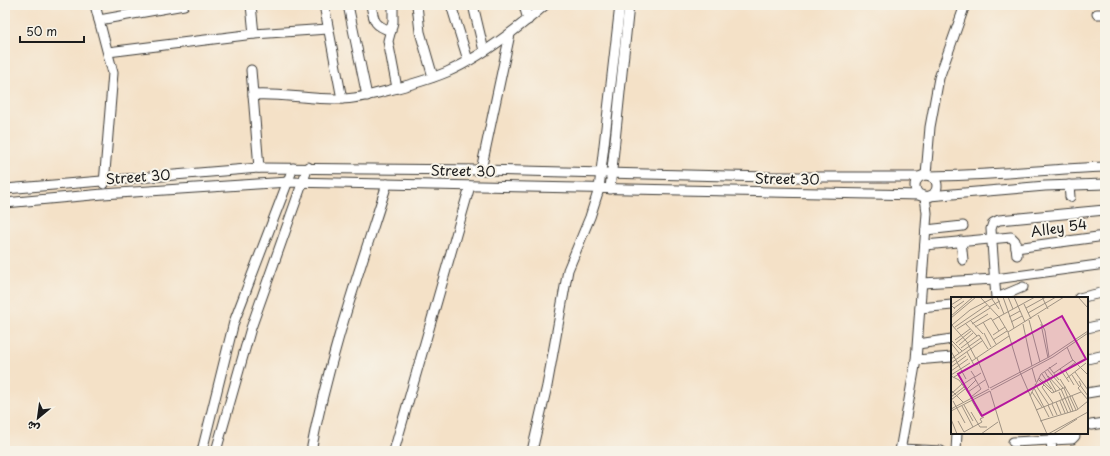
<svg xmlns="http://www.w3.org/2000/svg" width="1110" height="456" font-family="'Playpen Sans','Playpen Sans Arabic',sans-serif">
	<rect width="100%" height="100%" fill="#f7f3e8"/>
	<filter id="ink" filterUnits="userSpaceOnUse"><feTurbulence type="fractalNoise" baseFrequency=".025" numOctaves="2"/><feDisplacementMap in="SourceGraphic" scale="8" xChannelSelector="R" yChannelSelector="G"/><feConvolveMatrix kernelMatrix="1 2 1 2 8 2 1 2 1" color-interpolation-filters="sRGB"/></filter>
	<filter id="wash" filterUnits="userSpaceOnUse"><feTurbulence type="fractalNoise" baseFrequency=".012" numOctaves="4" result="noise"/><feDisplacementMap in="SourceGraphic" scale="16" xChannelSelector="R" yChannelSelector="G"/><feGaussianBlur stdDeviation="0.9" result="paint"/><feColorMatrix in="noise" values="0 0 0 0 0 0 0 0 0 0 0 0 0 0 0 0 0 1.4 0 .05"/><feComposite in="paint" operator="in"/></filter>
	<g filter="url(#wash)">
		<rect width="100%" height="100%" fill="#f4e1c7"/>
	</g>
	<g filter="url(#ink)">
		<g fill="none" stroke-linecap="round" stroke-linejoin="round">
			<defs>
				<g id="minor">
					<polyline points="95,5 113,73 104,184"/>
					<polyline points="251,5 254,34"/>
					<polyline points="324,5 342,99"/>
					<polyline points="348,5 367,96"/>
					<path d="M371,5c3,17 3,20 20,26"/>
					<polyline points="393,5 393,22 388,41 397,88"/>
					<polyline points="417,5 420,32 433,77"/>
					<polyline points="451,5 468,60"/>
					<polyline points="473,5 484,51"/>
					<polyline points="524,5 528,20"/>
					<polyline points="1097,14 1105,14"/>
					<polyline points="99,20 184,5"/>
					<polyline points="108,52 254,34 328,29"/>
					<polyline points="251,70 259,168"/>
					<path d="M253,95c29,-2 58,5 88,4 15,0 30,-4 45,-8 20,-5 42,-11 61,-19 36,-16 69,-42 98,-67"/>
					<polyline points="481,170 510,34"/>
					<polyline points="926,175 930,127 939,78 965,5"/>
					<circle cx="926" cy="186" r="11"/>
					<path d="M930,176c59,0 117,-7 175,-9"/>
					<polyline points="1069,185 1070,197"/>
					<polyline points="5,189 259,168 481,170 772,177 918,177"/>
					<polyline points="610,189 629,5"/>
					<polyline points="929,196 1045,186 1105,184"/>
					<polyline points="5,203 103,194 289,182 921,195"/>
					<polyline points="926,230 963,226"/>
					<polyline points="961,241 963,260"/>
					<polyline points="925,245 1011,237 1015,241 1017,255"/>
					<polyline points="1016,248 1105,236"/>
					<polyline points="922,283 995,279 1105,264"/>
					<polyline points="996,298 991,229 993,223 999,220 1105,210"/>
					<polyline points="997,298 1023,287"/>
					<polyline points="1079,298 1105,292"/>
					<polyline points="920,308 952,305"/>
					<polyline points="1087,328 1105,324"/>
					<polyline points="918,344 952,339"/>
					<polyline points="1087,359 1105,355"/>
					<polyline points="916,360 952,357"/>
					<polyline points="1087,393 1105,390"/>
					<polyline points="1091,425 1105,423"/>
					<polyline points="1013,442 1051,440"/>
					<polyline points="901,449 941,451"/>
					<polyline points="202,451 234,322 293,168"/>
					<polyline points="216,451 251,328 308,167"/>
					<path d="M311,451c17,-91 48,-179 76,-267"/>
					<polyline points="394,451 470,186"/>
					<polyline points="532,451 547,386 568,270 590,217 599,189 620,5"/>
					<polyline points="900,451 916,360 927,213 925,196"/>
					<polyline points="956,451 957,433"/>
					<polyline points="1052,451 1051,440 1072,439 1075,436 1075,433"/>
				</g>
			</defs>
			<use href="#minor" stroke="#3c3a36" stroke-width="11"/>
			<use href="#minor" stroke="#fff" stroke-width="9"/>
		</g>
	</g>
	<g text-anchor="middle" stroke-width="4" stroke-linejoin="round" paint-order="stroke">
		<g font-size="14" fill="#1c1c1c" stroke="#f7f3e8">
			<text transform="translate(463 171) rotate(1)" y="5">Street 30</text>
			<text transform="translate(138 177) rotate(-4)" y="5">Street 30</text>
			<text transform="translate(787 179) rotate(1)" y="5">Street 30</text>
			<text transform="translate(1059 228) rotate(-8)" y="5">Alley 54</text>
		</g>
	</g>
	<g transform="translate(951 297)">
		<rect width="137" height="137" fill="#f4e1c7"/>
		<path fill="none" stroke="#9e9283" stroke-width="1" d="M29,0l19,20 9,15 12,40 27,62M46,0l7,17M52,0l11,31M57,0l5,12M63,0l11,25M91,0l6,12M127,0l10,11M41,2l7,10M73,7l7,15M38,10l11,-6M3,11l10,-7M75,11l20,-11M4,12l-4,-4 11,-7M19,13l25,-13M77,16l28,-16M87,18l7,16 4,26M0,19l22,-19M58,20l11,-6M0,21l25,-21M19,23l13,14M42,23l42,-23M78,23l11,42M32,25l13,22M60,25l11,-6M14,26l12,13 2,-1 9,14M0,27l16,18 9,17M21,27l16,-10M72,27l9,42M90,27l7,34M1,28l18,-15M4,30l32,-22M24,30l16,-9 8,13M6,32l33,-21M57,35l56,-35M33,36l7,14M42,38l12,-8M0,43l11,11M4,43l15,-11M42,43l14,-9M0,46l8,10M5,46l15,-12M8,48l14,-12M116,50l5,12 16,16M10,51l16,-12M0,54l15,28M16,55l7,13 4,-1M26,61l12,30M0,62l30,-21M21,64l37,-25M0,66l31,-22M0,70l15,-11M98,70l10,13M81,71l4,14M96,72l16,19M109,72l9,13M114,73l9,15M0,74l17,-12M20,74l4,6 6,-4M113,74l12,-9M94,75l11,19M124,75l13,18M103,76l19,-13M91,77l12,18M0,78l19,-12M121,78l7,11M0,79l8,4 13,18M97,79l12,13M3,80l20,-12M88,81l12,11M116,81l19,-15M87,82l14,14 14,-6M109,82l11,18M128,84l2,4 -3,3 10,12M84,87l14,21M11,88l12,-8 7,12 -10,8M93,88l-2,2 11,16M129,88l8,11M39,91l59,-31 39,-26M83,91l15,29M113,91l9,23M110,92l10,23M0,93l13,13M15,93l10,-10M40,93l62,-33 35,-24M39,94l13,43M17,95l17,-12M81,95l10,15M108,95l9,21M0,97l11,-10M79,99l11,-22 16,-11M121,99l6,13M0,100l13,-10M119,100l6,13M0,103l14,-11M2,104l12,22M21,104l9,15M109,104l5,12M105,105l5,12M101,107l5,11M13,108l9,16M97,108l5,11M11,109l11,21M0,112l38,-20M85,113l45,-18M0,114l39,-20M20,115l9,15h7M0,122l6,15M7,124l6,11 18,-10 -2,-3 4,-2M89,124l37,-11 11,-9M30,137l17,-12M97,137l40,-22M102,137l24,-15"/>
		<path fill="#b5179e" fill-opacity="0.15" stroke="#b5179e" stroke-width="2" d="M111,19l24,43 -104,57 -24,-42z"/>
		<rect width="137" height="137" fill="none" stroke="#1c1c1c" stroke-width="2"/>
	</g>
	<rect width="1110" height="456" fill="none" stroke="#f7f3e8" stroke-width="20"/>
	<g transform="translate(38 418) rotate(209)" stroke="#f7f3e8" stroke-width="3" paint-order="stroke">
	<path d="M0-3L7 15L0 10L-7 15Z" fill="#1c1c1c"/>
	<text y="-6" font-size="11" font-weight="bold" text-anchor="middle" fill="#1c1c1c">ش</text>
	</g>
	<path d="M20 36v6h64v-6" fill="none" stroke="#1c1c1c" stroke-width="2"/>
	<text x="26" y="36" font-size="12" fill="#1c1c1c" stroke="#f7f3e8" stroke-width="3" paint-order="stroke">50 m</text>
</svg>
